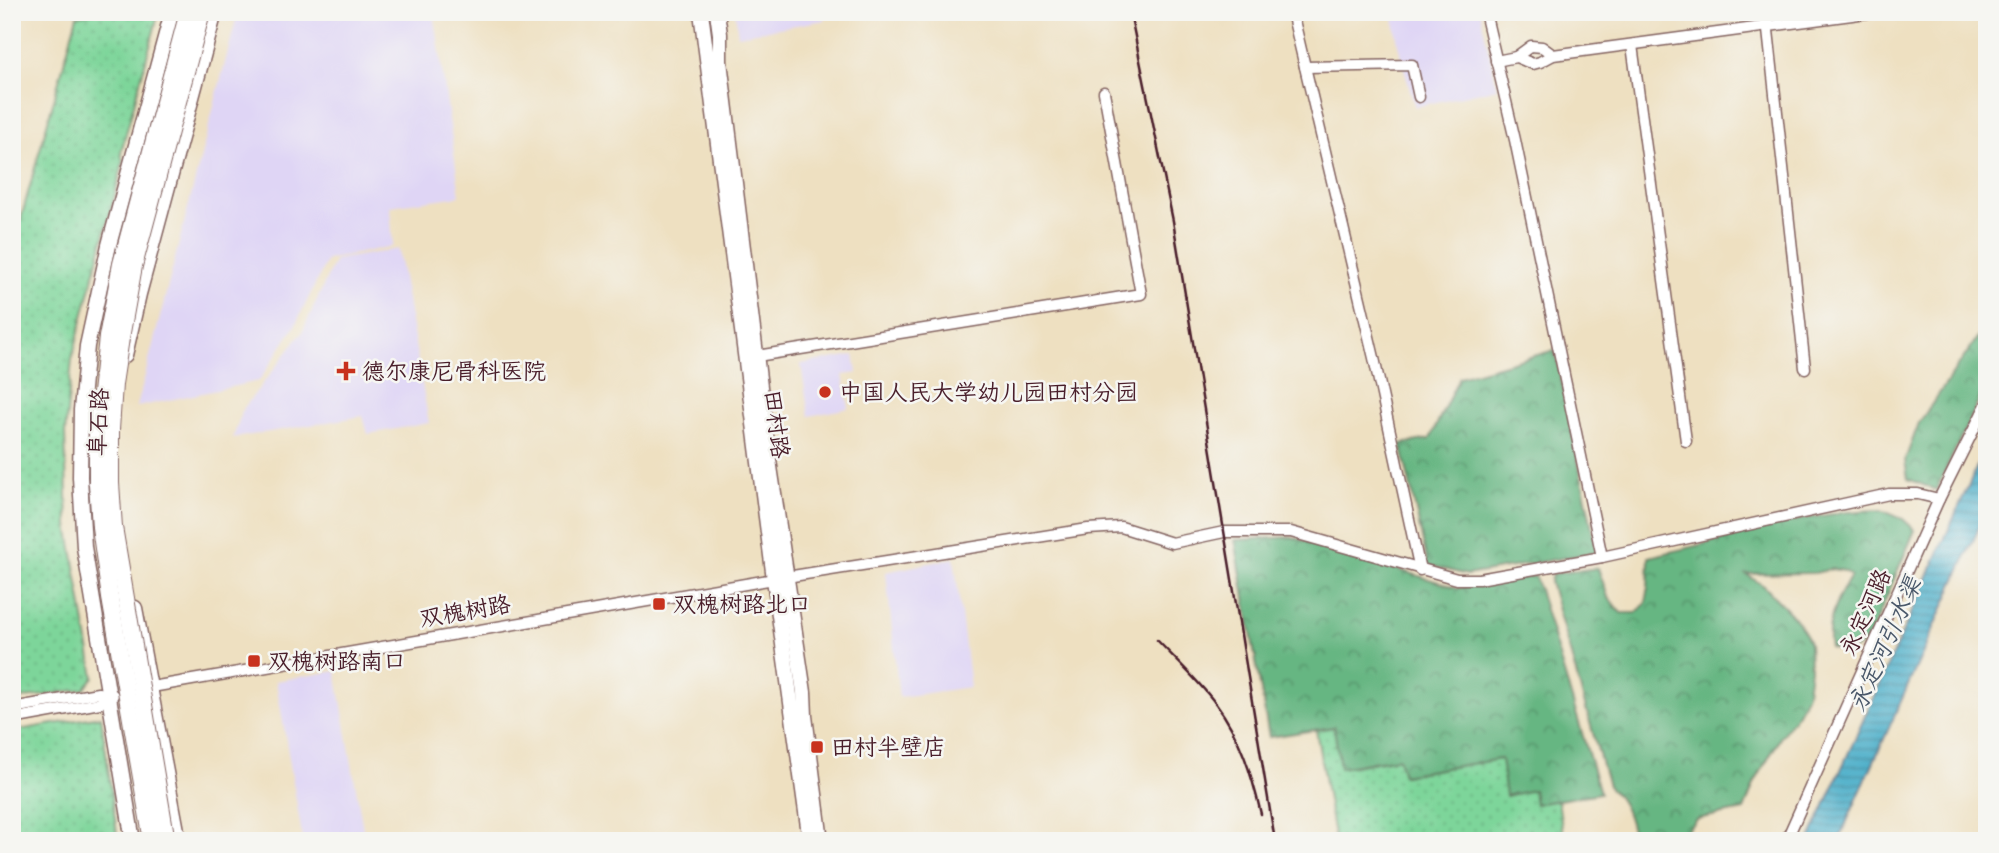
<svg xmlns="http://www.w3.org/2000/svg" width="1999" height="853" font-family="'Gochi Hand','LXGW WenKai TC',sans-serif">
	<defs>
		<pattern id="green-dots" width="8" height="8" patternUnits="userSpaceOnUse" patternTransform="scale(1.75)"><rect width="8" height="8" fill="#7dd59a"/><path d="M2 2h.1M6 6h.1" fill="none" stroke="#6eb685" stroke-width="1.8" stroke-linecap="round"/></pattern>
		<pattern id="forest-crowns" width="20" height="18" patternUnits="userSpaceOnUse" patternTransform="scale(1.75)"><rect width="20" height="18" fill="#66b682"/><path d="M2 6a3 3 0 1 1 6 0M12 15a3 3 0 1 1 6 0" fill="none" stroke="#56936b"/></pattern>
		<pattern id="water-rules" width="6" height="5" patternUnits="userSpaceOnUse" patternTransform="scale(1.75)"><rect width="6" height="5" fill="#4aaec9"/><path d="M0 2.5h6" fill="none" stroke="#408da3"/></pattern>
	</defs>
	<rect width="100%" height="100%" fill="#f6f6f2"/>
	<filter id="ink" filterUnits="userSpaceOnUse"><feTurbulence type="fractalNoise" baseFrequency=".0143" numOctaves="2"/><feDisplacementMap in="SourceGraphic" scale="14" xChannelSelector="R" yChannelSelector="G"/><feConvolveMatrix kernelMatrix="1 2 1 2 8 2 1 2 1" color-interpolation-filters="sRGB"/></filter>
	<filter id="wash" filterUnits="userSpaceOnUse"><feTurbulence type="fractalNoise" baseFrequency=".00686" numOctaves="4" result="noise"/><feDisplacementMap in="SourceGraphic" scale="28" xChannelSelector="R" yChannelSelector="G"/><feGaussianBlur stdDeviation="1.57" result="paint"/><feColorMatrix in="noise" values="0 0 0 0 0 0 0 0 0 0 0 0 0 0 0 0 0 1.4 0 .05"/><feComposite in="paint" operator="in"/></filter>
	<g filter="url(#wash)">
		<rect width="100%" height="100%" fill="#eee0c1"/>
		<g fill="#dfd5f5">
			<polygon points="238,12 434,12 460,196 390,206 393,246 327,260 294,328 259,381 137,407"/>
			<polygon points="735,12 824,12 825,20 738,35"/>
			<polygon points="1392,12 1480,12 1497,88 1415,107 1401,58"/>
			<polygon points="398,249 429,423 368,434 363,416 233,438 243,409 302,333 335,260"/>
			<polygon points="854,355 857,373 843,375 849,408 809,416 801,364"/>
			<polygon points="954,558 970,687 899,697 886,572"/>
			<polygon points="336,671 365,841 303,841 276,681"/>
		</g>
		<g fill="url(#green-dots)" stroke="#647a62" stroke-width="2">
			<polygon points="97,12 159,12 121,152 123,163 72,359 65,434 68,525 94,677 84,689 12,700 12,251 77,16"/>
			<polygon points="101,716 118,841 12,841 12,731"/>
			<polygon points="1335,727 1341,768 1399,758 1403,775 1502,758 1534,790 1535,804 1558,800 1564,841 1335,841 1316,730"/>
		</g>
		<g fill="url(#forest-crowns)" stroke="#586a56" stroke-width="2">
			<polygon points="1987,324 1987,383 1936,490 1908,479 1905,460 1919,423"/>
			<polygon points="1555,350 1597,552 1467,575 1428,565 1401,444 1430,439 1459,377"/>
			<path d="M1881,510l22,9 12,11 -46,108c-13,14 -21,15 -39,9 -5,-24 8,-51 21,-71l-6,-5 -13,-2 -17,4 -69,1 18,12 27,28 13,17 5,12 1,26 -3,25 -9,19 -18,25 -25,44 -11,28 -48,9 -18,22h-44c-4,-22 -9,-40 -26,-55l-58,-204 2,-8 46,-6 10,29 13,16h15l10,-10 2,-11 1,-35c26,-6 52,-12 78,-19 51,-14 101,-27 154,-28z"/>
			<polygon points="1292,537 1458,588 1535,576 1600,793 1535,804 1533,790 1506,796 1501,759 1403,775 1398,758 1340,768 1334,727 1269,737 1235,540"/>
		</g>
		<polygon fill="url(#water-rules)" stroke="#4a667a" stroke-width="2" points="1987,444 1987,510 1838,841 1809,841"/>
	</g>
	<g filter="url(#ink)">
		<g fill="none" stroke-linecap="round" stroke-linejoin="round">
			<defs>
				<g id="minor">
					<polyline points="1292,12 1374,358 1420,570"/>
					<polyline points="1485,12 1515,140 1602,557"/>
					<polyline points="1766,12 1805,368"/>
					<polyline points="1632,45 1686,441"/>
					<polyline points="1516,57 1531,46 1542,47 1553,55"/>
					<polyline points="1496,61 1516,57 1533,64 1540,62 1553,55 1874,12"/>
					<polyline points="1305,67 1412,65 1419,97"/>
					<polyline points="757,356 1141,294 1104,92"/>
					<polyline points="146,688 774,579 1088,529 1121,527 1172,543 1224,532 1291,532 1457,579 1479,579 1602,557 1889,494 1918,494 1939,499"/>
					<polyline points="12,708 98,693 113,695"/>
					<polyline points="12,719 100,703 109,696"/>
					<polyline points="1786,841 1939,499 1987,403"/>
				</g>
				<g id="major">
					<polyline points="701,12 774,579 810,841"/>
					<polyline points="717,12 720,34 720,61 769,460 804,692 805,716 821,841"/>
					<polyline points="125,355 139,294 215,12"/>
					<polyline points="135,608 179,841"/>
					<polyline points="133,841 84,547 80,477 81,410 87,346 109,245 172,12"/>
				</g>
			</defs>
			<use href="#minor" stroke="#836360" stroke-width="13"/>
			<use href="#major" stroke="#836360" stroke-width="17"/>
			<use href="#minor" stroke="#fff" stroke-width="10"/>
			<use href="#major" stroke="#fff" stroke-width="14"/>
			<g stroke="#4a1f2b" stroke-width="2.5">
				<polyline points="1130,12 1173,221 1275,841"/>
				<path d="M1157,640c20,21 42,41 59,64 24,32 36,71 45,110"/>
			</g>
			<defs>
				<g id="highway-bridge">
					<polyline points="152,841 110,598 100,527 97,484 97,431 107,337 121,264 188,12"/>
					<polyline points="167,841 114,527 111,483 111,430 114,384 121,338 134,266 202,12"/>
				</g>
			</defs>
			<use href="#highway-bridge" stroke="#836360" stroke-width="18" stroke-linecap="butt"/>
			<use href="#highway-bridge" stroke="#fff" stroke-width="16"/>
		</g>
	</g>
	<g fill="#c8321e" stroke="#f6f6f2" stroke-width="2.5">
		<path d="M342.5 360.5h7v7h7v7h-7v7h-7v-7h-7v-7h7z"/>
		<circle cx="825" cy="392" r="7"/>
		<rect x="652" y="597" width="14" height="14" rx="3.5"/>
		<rect x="247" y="654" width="14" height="14" rx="3.5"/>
		<rect x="810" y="740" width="14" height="14" rx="3.5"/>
	</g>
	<g text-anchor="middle" stroke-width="5" stroke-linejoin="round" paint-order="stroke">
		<g font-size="23" fill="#4a1f2b" stroke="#f6f6f2" text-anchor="start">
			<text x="362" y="379">德尔康尼骨科医院</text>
			<text x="839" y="400">中国人民大学幼儿园田村分园</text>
			<text x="673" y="612">双槐树路北口</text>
			<text x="268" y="669">双槐树路南口</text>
			<text x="831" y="755">田村半壁店</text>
		</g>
		<g font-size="23" fill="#4a1f2b" stroke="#f6f6f2">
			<text transform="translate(98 422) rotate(-87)" y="8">阜石路</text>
			<text transform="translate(777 424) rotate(83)" y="8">田村路</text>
			<text transform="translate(465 611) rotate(-10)" y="8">双槐树路</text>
			<text transform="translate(1865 612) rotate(-66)" y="8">永定河路</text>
		</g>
		<g font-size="24" font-style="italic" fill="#4a586a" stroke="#f6f6f2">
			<text transform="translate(1885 644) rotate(-66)" y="8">永定河引水渠</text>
		</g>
	</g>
	<rect width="1999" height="853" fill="none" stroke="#f6f6f2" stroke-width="42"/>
</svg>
